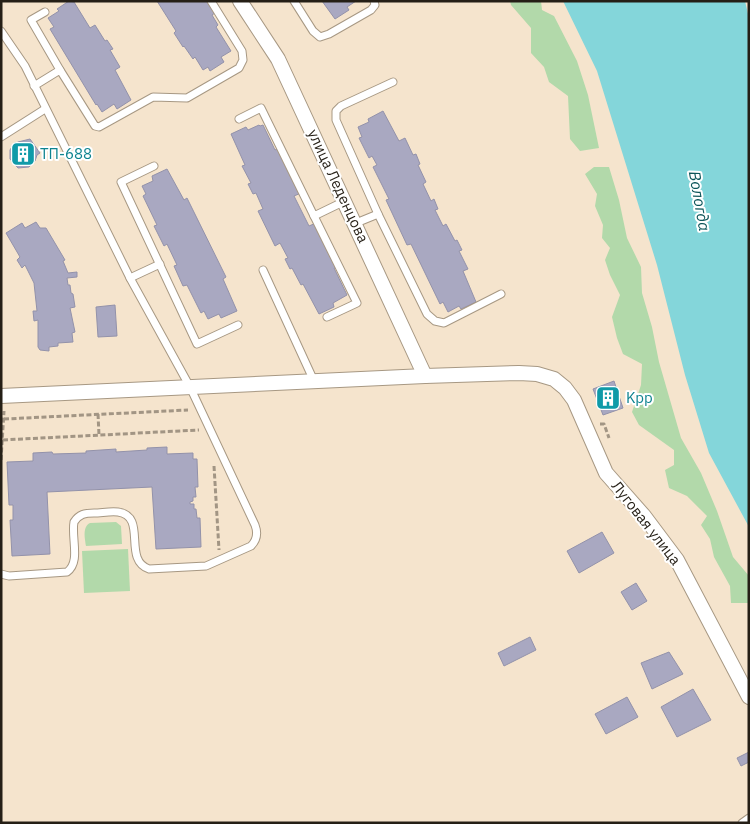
<svg xmlns="http://www.w3.org/2000/svg" width="750" height="824" font-family="'IBM Plex Sans',sans-serif">
	<rect width="100%" height="100%" fill="#f5e4cd"/>
	<g fill="#b2d9aa">
		<polygon points="510,1 541,1 542,10 554,16 577,61 588,95 599,148 580,151 570,139 568,96 549,82 544,67 531,53 531,28 511,5"/>
		<polygon points="594,167 609,167 619,200 627,238 641,267 642,293 652,327 659,362 681,438 701,473 717,511 733,557 749,576 749,604 748,603 731,603 730,586 714,557 710,539 701,525 707,516 687,496 669,488 665,470 674,465 674,450 639,425 632,412 641,385 642,364 623,354 617,338 612,317 620,295 610,275 605,260 610,248 602,238 603,225 595,206 597,194 585,174"/>
		<path d="M116,522l5,4 1,18 -36,2c-1,-7 -4,-19 4,-23z"/>
		<polygon points="128,549 130,591 84,593 82,551"/>
	</g>
	<polygon fill="#84d6da" points="563,1 745,1 749,18 749,527 709,453 685,375 657,265 597,71"/>
	<g fill="#a9a8c1" stroke="#9392aa">
		<polygon points="69,1 74,2 90,28 95,25 105,41 107,40 113,49 110,50 120,67 115,70 131,100 117,109 114,104 102,112 97,104 96,105 50,29 54,27 48,18 59,11 57,9"/>
		<polygon points="157,1 207,1 215,13 212,15 218,25 216,27 231,51 221,57 224,62 210,71 208,67 203,70 195,57 193,59 184,46 183,47 174,33 176,31"/>
		<polygon points="322,1 356,1 347,7 349,10 335,19"/>
		<polygon points="383,111 399,141 405,138 413,155 416,154 420,164 418,165 426,182 423,184 431,201 434,199 438,209 435,210 443,226 446,224 455,241 457,240 462,250 459,251 468,269 463,271 476,302 461,309 459,306 448,312 443,302 440,304 411,244 407,245 386,200 389,199 373,167 377,165 372,156 369,158 359,138 362,137 358,127 369,122 368,119"/>
		<polygon points="259,125 260,126 263,125 275,150 279,148 301,193 294,196 309,226 316,223 337,267 334,268 347,295 333,303 334,307 319,314 303,284 301,285 292,268 290,269 285,259 288,258 280,243 275,246 258,211 263,209 256,193 253,194 248,184 251,183 242,166 245,165 231,134 246,127 248,130"/>
		<polygon points="30,139 40,153 37,155 35,161 29,167 18,168 10,159 10,150 13,145 18,142"/>
		<polygon points="167,169 184,200 187,198 226,277 223,279 237,311 221,318 219,314 208,319 204,311 201,313 187,285 183,286 174,266 177,265 167,244 164,246 154,226 157,225 143,196 146,194 142,186 153,181 152,176"/>
		<polygon points="36,222 40,228 46,228 65,260 63,261 68,273 77,272 77,277 67,278 68,285 70,285 71,293 73,294 75,307 70,308 75,332 72,333 73,342 58,343 58,346 49,347 49,351 40,350 38,347 38,320 34,321 33,311 37,311 34,283 25,265 22,268 17,260 20,257 6,233 22,223 25,228"/>
		<polygon points="115,305 117,336 98,337 96,307"/>
		<polygon points="614,381 623,408 603,415 593,389"/>
		<polygon points="167,447 167,454 193,453 193,459 197,459 198,487 195,487 196,497 193,497 193,501 190,502 190,504 194,504 194,509 196,509 197,518 200,518 201,547 156,549 152,487 47,492 50,554 12,556 10,520 13,520 13,505 9,505 7,462 33,461 33,453 52,452 53,454 86,453 86,451 116,449 116,452 147,450 147,448"/>
		<polygon points="602,532 614,553 579,573 567,551"/>
		<polygon points="636,583 647,601 632,610 621,592"/>
		<polygon points="530,637 536,650 504,666 498,653"/>
		<polygon points="669,652 683,674 652,689 641,663"/>
		<polygon points="693,689 711,720 677,737 661,707"/>
		<polygon points="627,697 638,717 606,734 595,714"/>
		<polygon points="749,752 749,762 741,766 737,758"/>
	</g>
	<g fill="none" stroke-linecap="round" stroke-linejoin="round">
		<defs>
			<g id="lane">
				<polyline points="294,1 313,31 320,37 329,34 371,10 375,5 374,1"/>
				<polyline points="45,12 31,20 60,70"/>
				<path d="M1,31l24,35 105,212 60,109 65,138c3,8 2,15 -4,21l-45,20 -57,3c-27,-9 -1,-53 -31,-57 -8,-1 -17,1 -24,1 -9,0 -15,1 -20,9 -3,16 7,40 -7,50l-58,4 -8,-2"/>
				<polyline points="34,86 60,70 95,126 99,127 153,97 187,98 239,68 243,60 242,51 211,1"/>
				<polyline points="239,119 261,108 314,216 345,201"/>
				<polyline points="1,137 45,109"/>
				<polyline points="154,166 121,182 197,344 238,325"/>
				<polyline points="378,214 336,120 336,111 341,106 393,82"/>
				<polyline points="314,216 357,303 327,317"/>
				<polyline points="356,223 378,214 427,314 435,321 444,323 501,294"/>
				<polyline points="263,270 314,381"/>
				<polyline points="130,278 160,264"/>
				<polyline points="742,823 749,818"/>
			</g>
			<g id="street">
				<polyline points="240,1 278,59 425,376"/>
				<polyline points="1,396 425,376 519,373 537,374 554,379 565,388 574,400 606,473 644,516 677,560 749,697"/>
			</g>
		</defs>
		<use href="#lane" stroke="#a79883" stroke-width="9"/>
		<use href="#street" stroke="#a79883" stroke-width="16"/>
		<g stroke="#a29584" stroke-width="3" stroke-dasharray="5 2.5" stroke-linecap="butt">
			<polyline points="98,414 99,435"/>
			<polyline points="4,419 188,410"/>
			<polyline points="600,424 604,424 609,438"/>
			<polyline points="3,440 199,430"/>
			<polyline points="1,460 4,411"/>
			<polyline points="214,466 219,550"/>
		</g>
		<use href="#lane" stroke="#fff" stroke-width="7"/>
		<use href="#street" stroke="#fff" stroke-width="14"/>
	</g>
	<defs>
		<symbol id="building-square" viewBox="-11 -11 22 22"><rect x="-9" y="-9" width="18" height="18" rx="4" fill="#0f9aa8" stroke="#fff"/><path d="M-4-6H4V6H1V3H-1V6H-4ZM-2.5-4.3h1.7v1.8h-1.7ZM.8-4.3h1.7v1.8H.8ZM-2.5-1h1.7V.8h-1.7ZM.8-1h1.7V.8H.8Z" fill="#fff"/></symbol>
	</defs>
	<g fill-rule="evenodd">
		<use href="#building-square" x="9" y="140" width="28" height="28"/>
		<use href="#building-square" x="594" y="384" width="28" height="28"/>
	</g>
	<g text-anchor="middle" stroke-width="4" stroke-linejoin="round" paint-order="stroke">
		<g font-size="15" fill="#0d838f" stroke="#fff" text-anchor="start">
			<text x="40" y="159">ТП-688</text>
			<text x="626" y="403">Kpp</text>
		</g>
		<g font-size="15" fill="#251f16" stroke="#fff">
			<text transform="translate(338 186) rotate(65)" y="5">улица Леденцова</text>
			<text transform="translate(646 523) rotate(52)" y="5">Луговая улица</text>
		</g>
		<g font-size="16" font-style="italic" fill="#0e565a" stroke="#fff">
			<text transform="translate(700 201) rotate(80)" y="6">Вологда</text>
		</g>
	</g>
	<rect width="750" height="824" fill="none" stroke="#251f16" stroke-width="5"/>
</svg>
